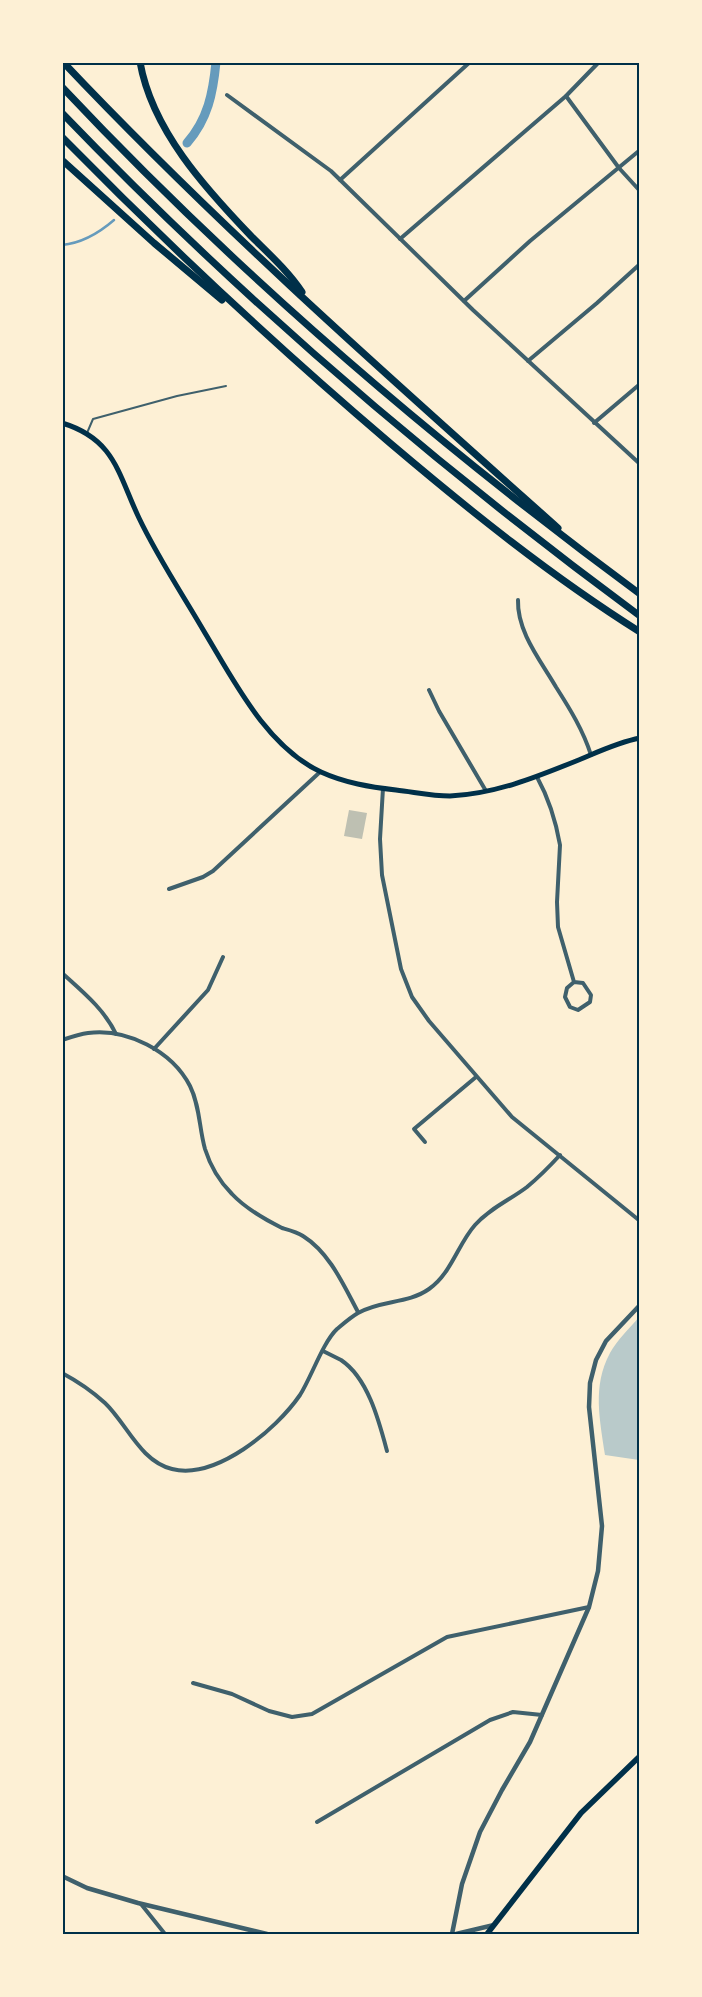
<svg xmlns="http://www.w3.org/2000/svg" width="702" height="1997" font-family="'PT Sans Narrow',sans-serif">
	<rect width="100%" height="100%" fill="#fdf0d5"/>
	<path fill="#b9caca" d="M639,1317v143l-34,-5c-5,-35 -13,-69 5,-102 7,-13 20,-25 29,-36z"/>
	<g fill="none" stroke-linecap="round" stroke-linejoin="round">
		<path stroke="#669bbc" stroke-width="2.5" d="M62,245c21,-2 37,-12 52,-25"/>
		<path stroke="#669bbc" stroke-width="9" d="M187,143c21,-24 26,-50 29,-81"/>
	</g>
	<polygon fill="#bec0b2" points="349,810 367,813 362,839 344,836"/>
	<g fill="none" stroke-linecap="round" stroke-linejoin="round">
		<polyline stroke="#3f606c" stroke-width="2" points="87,433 93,419 177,396 226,386"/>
		<g stroke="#3f606c" stroke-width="4">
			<polyline points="227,95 331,171 473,310 640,464"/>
			<polyline points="566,96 619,168 640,191"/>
			<polyline points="340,180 470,62"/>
			<polyline points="400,239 566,96 599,62"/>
			<polyline points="464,301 530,241 640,150"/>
			<polyline points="528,361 597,303 640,264"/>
			<polyline points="594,423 640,384"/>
			<path d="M518,600c-1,32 23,61 38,87 14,22 27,43 35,68"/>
			<polyline points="429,690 439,711 486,791"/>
			<path d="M537,777c11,20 19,45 23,68l-3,57 1,25 16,55 9,1 8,12 -1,7 -12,8 -8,-3 -5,-10 2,-9 7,-6"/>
			<polyline points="383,788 380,839 382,875 401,969 412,997 429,1021 512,1117 640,1221"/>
			<polyline points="169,889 203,877 213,871 320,772"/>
			<path d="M62,973c21,19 42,36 54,61"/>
			<path d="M62,1040c9,-3 18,-6 26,-7 39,-5 84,18 102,53 10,20 9,42 15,63 5,16 15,33 27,45 14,15 32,25 50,34 7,2 15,4 21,8 27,17 41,50 55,76"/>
			<polyline points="154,1049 208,990 223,957"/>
			<polyline points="425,1142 414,1129 476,1077"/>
			<path d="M323,1351c6,3 12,6 18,9 27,18 38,61 46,91"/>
			<path d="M62,1373c15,8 31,19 43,30 22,21 35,58 67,66 44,11 104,-39 128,-74 11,-17 23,-53 37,-66 6,-5 14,-12 21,-16 22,-13 50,-9 71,-24 22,-15 29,-45 46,-64 15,-17 35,-25 52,-38 12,-10 22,-20 33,-32"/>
			<polyline points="193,1683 232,1694 269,1711 292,1717 312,1714 447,1637 589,1607"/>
			<polyline points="317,1822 490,1720 513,1712 542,1715"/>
			<polyline points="141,1904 165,1934"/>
		</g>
		<g stroke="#3f606c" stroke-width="4.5">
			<polyline points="62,1876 87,1888 138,1903 267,1934"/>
			<polyline points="452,1934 462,1884 480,1832 502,1790 530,1742 589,1607 598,1571 602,1526 589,1407 590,1383 596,1360 606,1341 640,1305"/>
			<polyline points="456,1934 494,1925"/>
		</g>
		<path stroke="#003049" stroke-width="5" d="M62,423c53,16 56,51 77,95 19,40 44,77 66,115 29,48 62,114 116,139 24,11 49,15 75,18 18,2 36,6 54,6 46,-2 89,-20 131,-37 19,-8 38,-17 59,-21"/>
		<polyline stroke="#003049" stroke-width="5.5" points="487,1934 581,1813 640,1756"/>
		<g stroke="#003049" stroke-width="7">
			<path d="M63,62c156,165 326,315 495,466"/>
			<path d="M140,62c12,68 65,126 111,174 18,18 37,35 51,56"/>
			<path d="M62,87c176,187 372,355 578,507"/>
			<path d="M62,113c178,185 372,351 578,503"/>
			<path d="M62,137c105,107 214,209 328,306 79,67 161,133 250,189"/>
			<polyline points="62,160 154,243 222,300"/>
		</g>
	</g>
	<rect width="702" height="1997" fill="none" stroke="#fdf0d5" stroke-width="128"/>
	<rect x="64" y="64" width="574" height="1869" fill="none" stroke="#003049" stroke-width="2"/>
</svg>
